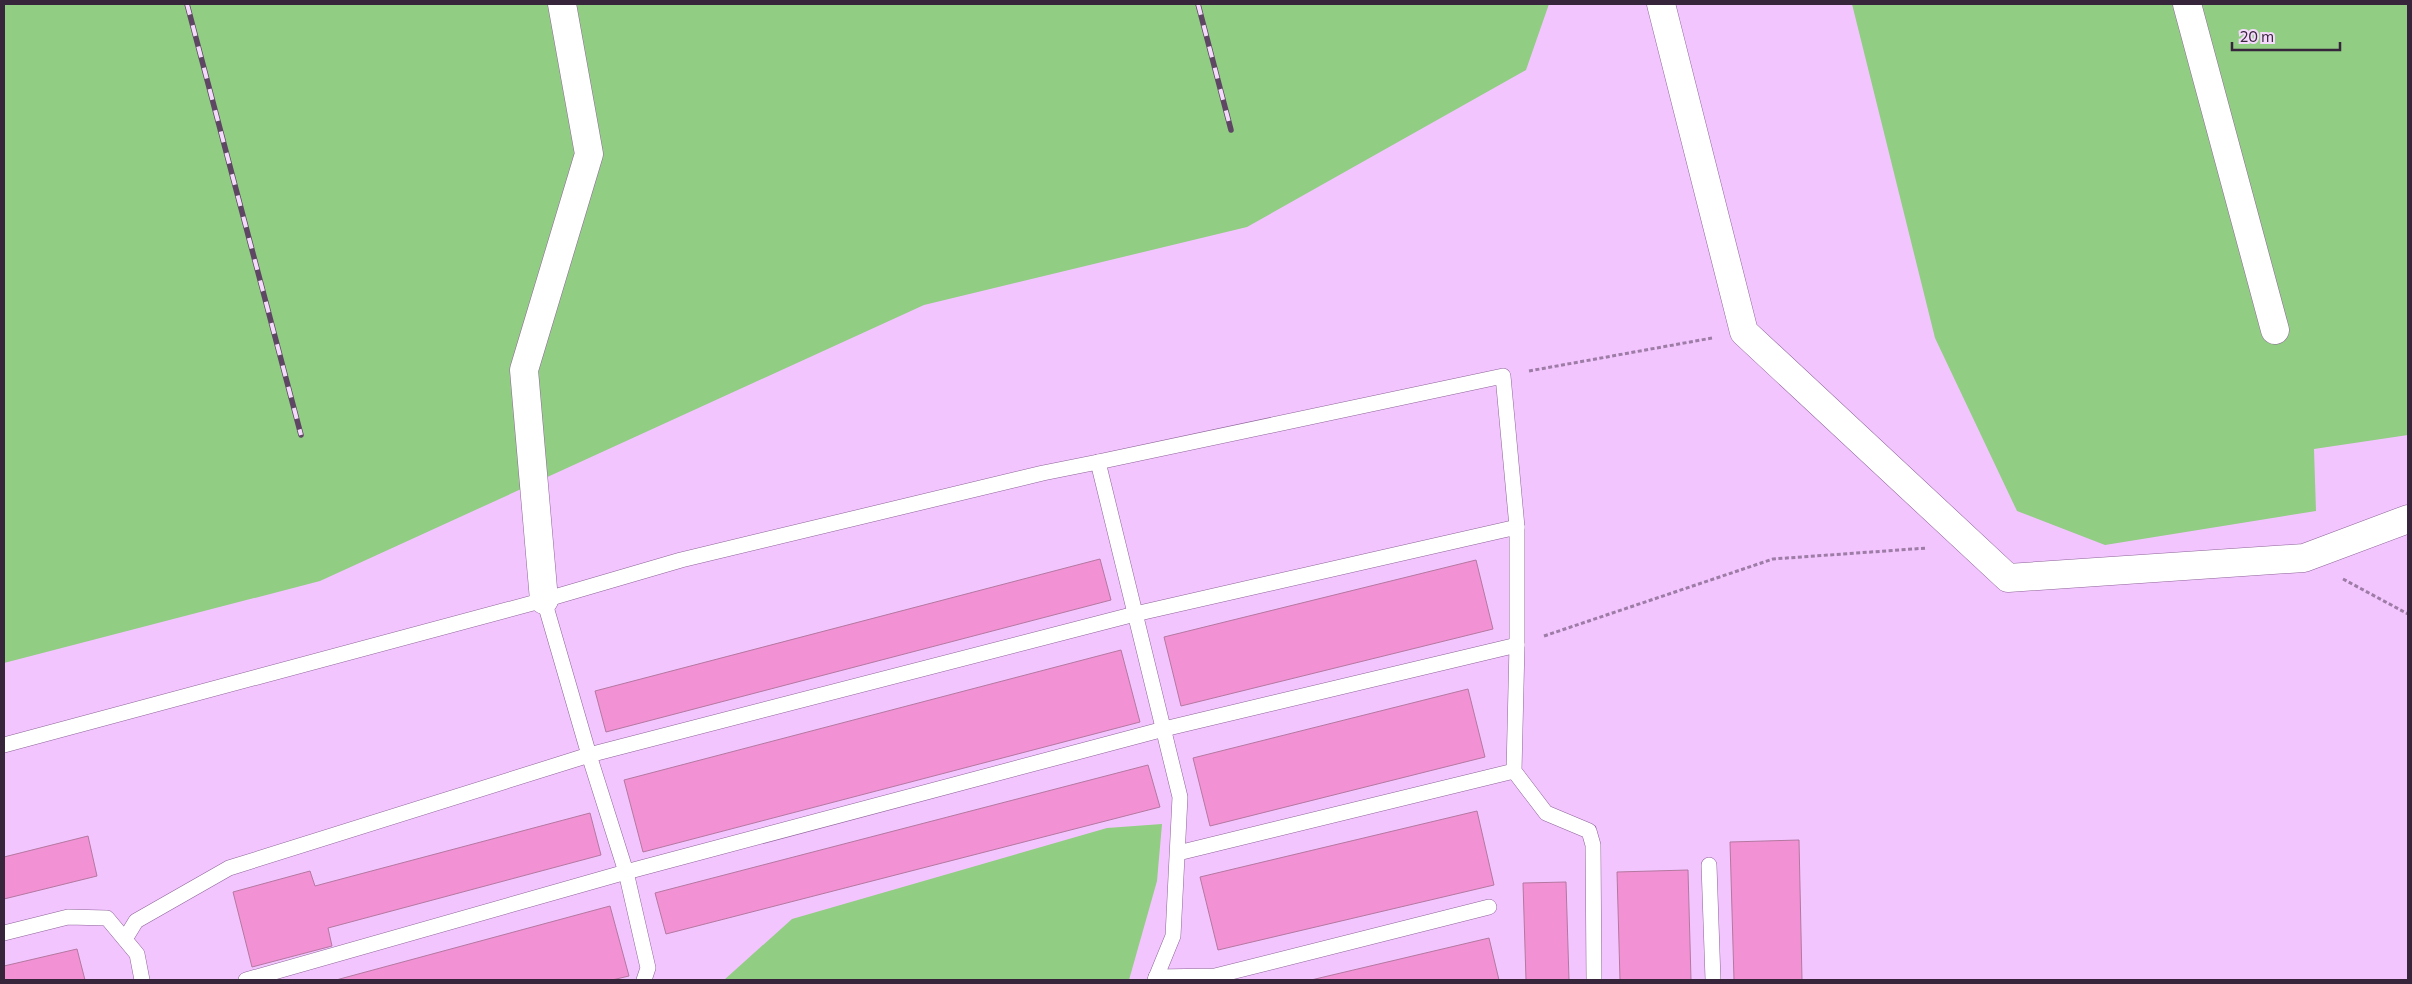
<svg xmlns="http://www.w3.org/2000/svg" width="2412" height="984" font-family="Commissioner,sans-serif">
	<rect width="100%" height="100%" fill="#f3c5ff"/>
	<g fill="#91cd83">
		<polygon points="4,4 1549,4 1526,70 1247,227 924,305 320,581 4,663"/>
		<polygon points="1852,4 2408,4 2408,435 2314,449 2316,511 2105,545 2017,511 1935,338"/>
		<polygon points="1162,824 1157,881 1129,980 724,980 792,919 1107,828"/>
	</g>
	<g fill="#f391d5" stroke="#b478a0">
		<polygon points="1100,559 1111,600 606,732 595,691"/>
		<polygon points="1476,560 1493,629 1181,706 1164,637"/>
		<polygon points="1121,650 1140,722 643,852 624,780"/>
		<polygon points="1468,689 1485,757 1210,826 1193,758"/>
		<polygon points="1148,765 1160,807 666,934 655,893"/>
		<polygon points="1477,811 1494,885 1218,950 1200,877"/>
		<polygon points="590,813 601,855 328,928 332,946 252,967 233,892 310,871 315,886"/>
		<polygon points="88,836 97,876 4,899 4,857"/>
		<polygon points="1799,840 1802,980 1734,980 1730,842"/>
		<polygon points="1688,870 1691,980 1620,980 1617,872"/>
		<polygon points="1566,882 1569,980 1526,980 1523,883"/>
		<polygon points="610,906 629,976 612,980 336,980"/>
		<polygon points="1489,938 1499,980 1311,980"/>
		<polygon points="77,949 85,980 4,980 4,966"/>
	</g>
	<g fill="none" stroke-linecap="round" stroke-linejoin="round">
		<defs>
			<g id="lane">
				<polyline points="1098,462 1503,376 1517,527 1517,645 1514,771 1546,813 1589,831 1593,845 1594,980"/>
				<polyline points="544,600 589,755 626,872 648,968 644,980"/>
				<polyline points="4,745 544,600 681,560 1043,473 1098,462 1180,797 1173,936 1155,980"/>
				<polyline points="1178,853 1514,771"/>
				<polyline points="1709,865 1713,980"/>
				<polyline points="4,933 68,917 107,918 137,954 142,980"/>
				<polyline points="125,939 136,921 229,868 589,755 1135,614 1517,527"/>
				<polyline points="1156,977 1215,976 1489,907"/>
				<polyline points="246,980 626,872 1164,729 1517,645"/>
			</g>
			<g id="street">
				<polyline points="1661,4 1744,332 2008,578 2304,558 2408,519"/>
				<polyline points="2187,4 2275,330"/>
				<polyline points="544,600 524,370 589,154 562,4"/>
			</g>
		</defs>
		<use href="#lane" stroke="#8d6398" stroke-width="16"/>
		<use href="#street" stroke="#8d6398" stroke-width="29"/>
		<g stroke="#9d7ca6" stroke-width="3" stroke-dasharray="4 2.5" stroke-linecap="butt">
			<polyline points="1529,371 1712,338"/>
			<polyline points="2343,579 2408,614"/>
			<polyline points="1544,636 1773,559 1927,548"/>
		</g>
		<use href="#lane" stroke="#fff" stroke-width="15"/>
		<use href="#street" stroke="#fff" stroke-width="28"/>
		<defs>
			<g id="rail">
				<polyline points="187,4 301,435"/>
				<polyline points="1198,4 1231,130"/>
			</g>
		</defs>
		<use href="#rail" stroke="#5e4664" stroke-width="5.5"/>
		<use href="#rail" stroke="#f6dafd" stroke-width="4" stroke-dasharray="11" stroke-linecap="butt"/>
	</g>
	<rect width="2412" height="984" fill="none" stroke="#37253b" stroke-width="10"/>
	<path d="M2232 42v8h108v-8" fill="none" stroke="#37253b" stroke-width="2.5"/>
	<text x="2240" y="42" font-size="15" fill="#37253b" stroke="#f6dafd" stroke-width="4" paint-order="stroke">20 m</text>
</svg>
